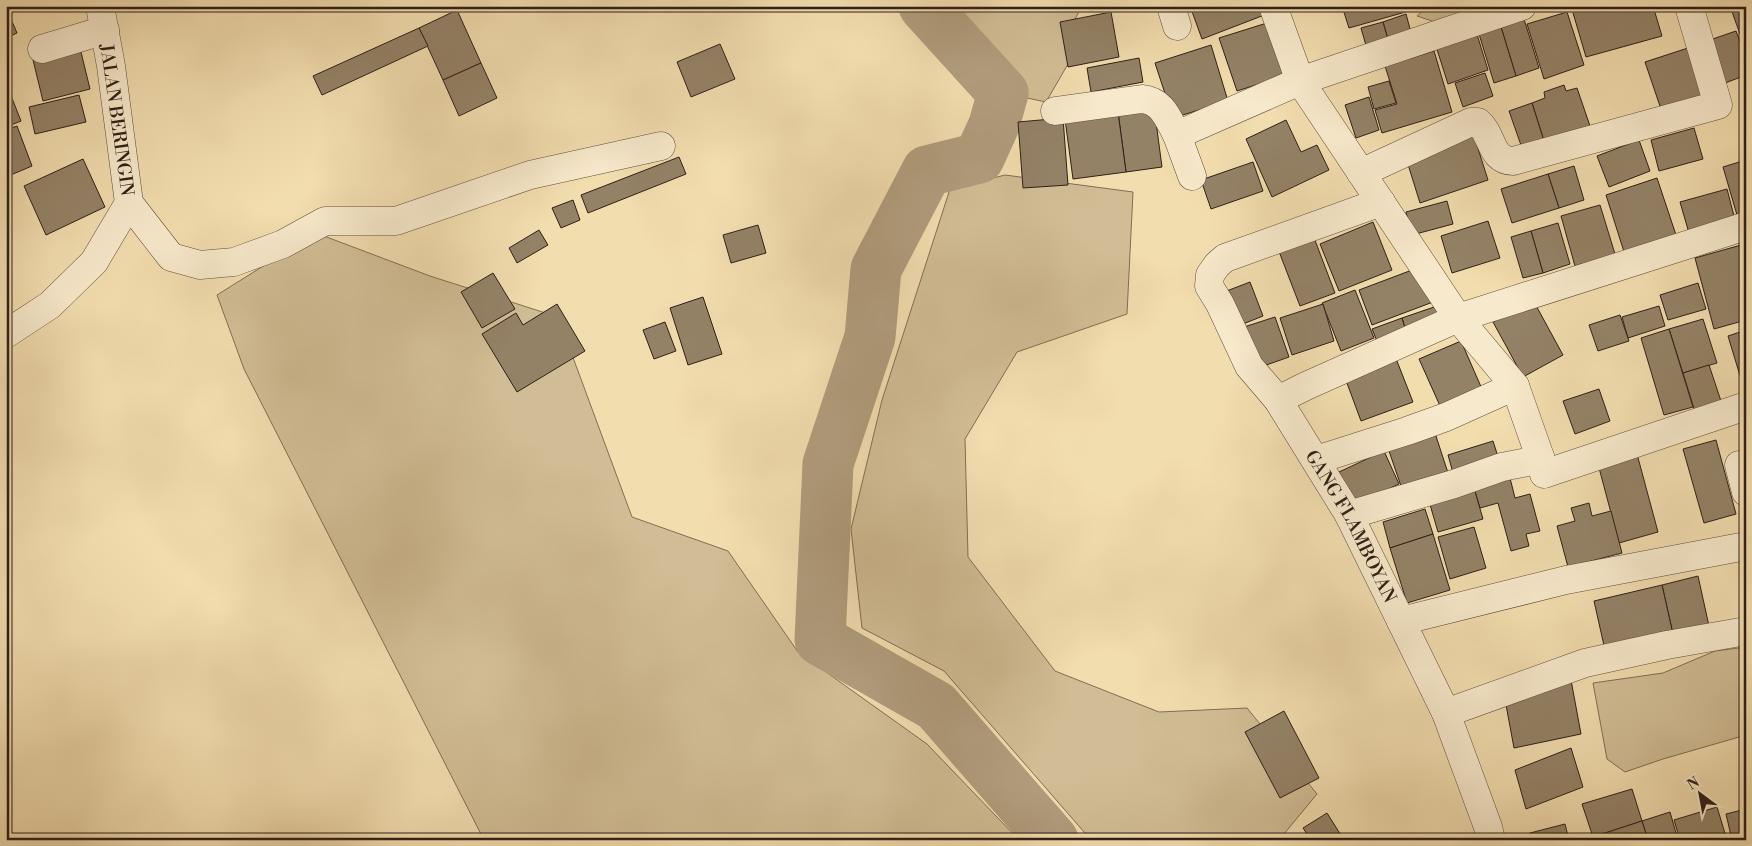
<svg xmlns="http://www.w3.org/2000/svg" width="1752" height="846" font-family="'Libre Bodoni',serif">
	<rect width="100%" height="100%" fill="#f2ddaf"/>
	<filter id="stains"><feTurbulence type="fractalNoise" baseFrequency=".004" numOctaves="4"/><feColorMatrix values="0 0 0 0 .2 0 0 0 0 .09 0 0 0 0 .02 0 0 0 .5 -.17"/></filter>
	<radialGradient id="worn" r=".72"><stop offset=".6" stop-color="#630" stop-opacity="0"/><stop offset="1" stop-color="#630" stop-opacity=".3"/></radialGradient>
	<g fill="#d1bd95" stroke="#806e56">
		<polygon points="942,6 1082,6 1074,21 1068,64 1046,102 1027,98 992,55 956,22"/>
		<polygon points="1428,6 1473,6 1438,23 1417,16"/>
		<polygon points="1005,175 1133,192 1127,314 1017,352 965,439 968,557 1055,671 1159,712 1247,708 1317,794 1279,840 1091,840 944,671 862,628 851,529 882,400 950,189"/>
		<polygon points="316,233 430,276 558,317 632,517 728,551 798,652 927,744 1019,840 484,840 244,369 217,295"/>
		<polygon points="1746,647 1746,735 1663,759 1625,772 1607,759 1593,683 1663,673 1715,651"/>
	</g>
	<g fill="none" stroke-linecap="round" stroke-linejoin="round">
		<polyline stroke="#b09c7c" stroke-width="51" points="924,6 1003,93 994,125 979,158 927,171 876,269 870,337 828,464 820,640 936,706 1053,840"/>
	</g>
	<g fill="#948267" stroke="#2f1f18">
		<polygon points="10,6 27,6 12,12"/>
		<polygon points="1190,6 1264,6 1267,14 1202,39"/>
		<polygon points="1342,6 1407,6 1409,11 1349,28"/>
		<polygon points="1571,6 1653,6 1662,36 1586,57"/>
		<polygon points="1730,6 1746,6 1746,32 1740,34"/>
		<polygon points="6,7 17,33 6,38"/>
		<polygon points="457,10 481,63 443,80 419,28"/>
		<polygon points="1111,12 1119,57 1068,67 1060,22"/>
		<polygon points="1567,12 1584,65 1544,79 1527,24"/>
		<polygon points="1406,14 1412,36 1389,43 1383,22"/>
		<polygon points="1524,19 1539,68 1516,76 1501,27"/>
		<polygon points="1270,22 1287,75 1237,91 1219,38"/>
		<polygon points="1383,22 1389,43 1367,49 1361,28"/>
		<polygon points="1501,27 1516,76 1494,83 1479,34"/>
		<polygon points="419,28 428,46 322,95 313,76"/>
		<polygon points="1476,31 1488,70 1448,84 1435,43"/>
		<polygon points="1736,31 1746,57 1746,75 1720,85 1704,42"/>
		<polygon points="720,44 735,79 691,97 677,62"/>
		<polygon points="1211,45 1228,101 1173,118 1155,63"/>
		<polygon points="1694,46 1712,99 1663,115 1645,62"/>
		<polygon points="80,48 90,89 43,101 33,60"/>
		<polygon points="1434,51 1452,112 1382,133 1375,110 1397,104 1385,66"/>
		<polygon points="1139,58 1143,82 1091,92 1087,68"/>
		<polygon points="481,63 497,98 459,116 443,80"/>
		<polygon points="1485,73 1493,96 1463,107 1455,83"/>
		<polygon points="1389,81 1396,103 1374,109 1368,87"/>
		<polygon points="6,83 21,121 6,127"/>
		<polygon points="1564,85 1566,91 1577,88 1590,126 1544,141 1532,103 1545,98 1544,92"/>
		<polygon points="79,95 86,122 35,134 29,107"/>
		<polygon points="1369,97 1379,130 1356,138 1345,105"/>
		<polygon points="1532,103 1544,141 1522,148 1509,111"/>
		<polygon points="1154,107 1162,167 1126,172 1118,112"/>
		<polygon points="1118,112 1126,172 1073,179 1065,119"/>
		<polygon points="1063,118 1068,185 1023,188 1018,122"/>
		<polygon points="1286,120 1301,152 1317,145 1329,170 1272,197 1246,139"/>
		<polygon points="17,126 32,166 6,177 6,130"/>
		<polygon points="1694,128 1703,159 1659,171 1651,140"/>
		<polygon points="1474,136 1488,180 1420,203 1406,158"/>
		<polygon points="1639,140 1650,171 1609,187 1597,156"/>
		<polygon points="679,157 686,174 588,213 581,195"/>
		<polygon points="83,159 105,207 46,235 24,186"/>
		<polygon points="1746,160 1746,212 1737,215 1723,167"/>
		<polygon points="1253,162 1263,191 1211,209 1201,180"/>
		<polygon points="1574,166 1584,200 1559,208 1548,174"/>
		<polygon points="1548,174 1559,208 1512,223 1501,189"/>
		<polygon points="1657,178 1678,241 1626,258 1606,195"/>
		<polygon points="1727,189 1735,220 1689,233 1680,202"/>
		<polygon points="573,200 580,220 561,228 552,208"/>
		<polygon points="1447,201 1453,224 1412,235 1406,212"/>
		<polygon points="1600,205 1615,254 1575,266 1561,216"/>
		<polygon points="1488,221 1500,258 1452,273 1441,236"/>
		<polygon points="1373,222 1392,270 1339,291 1320,244"/>
		<polygon points="1558,223 1570,264 1543,273 1531,231"/>
		<polygon points="758,225 766,253 731,263 723,235"/>
		<polygon points="539,230 548,245 517,263 509,248"/>
		<polygon points="1531,231 1543,273 1523,278 1511,237"/>
		<polygon points="1313,235 1335,293 1300,306 1278,249"/>
		<polygon points="1741,245 1746,264 1746,320 1714,329 1695,258"/>
		<polygon points="1420,267 1433,302 1372,325 1359,290"/>
		<polygon points="493,273 515,309 482,328 461,292"/>
		<polygon points="1250,282 1263,316 1238,326 1224,292"/>
		<polygon points="1698,283 1706,309 1668,320 1660,295"/>
		<polygon points="1355,290 1374,338 1341,351 1322,303"/>
		<polygon points="703,297 722,354 688,365 670,308"/>
		<polygon points="1533,300 1563,355 1523,377 1493,322"/>
		<polygon points="557,304 585,351 517,392 482,334 516,313 523,325"/>
		<polygon points="1323,304 1334,341 1292,355 1280,318"/>
		<polygon points="1437,306 1442,322 1407,335 1402,318"/>
		<polygon points="1659,306 1665,326 1628,338 1622,317"/>
		<polygon points="1620,315 1629,341 1598,351 1589,325"/>
		<polygon points="1275,317 1289,357 1258,368 1244,327"/>
		<polygon points="1402,318 1407,335 1379,346 1372,329"/>
		<polygon points="1703,319 1717,363 1683,373 1669,329"/>
		<polygon points="665,322 676,351 654,359 643,330"/>
		<polygon points="1669,329 1693,407 1664,415 1641,338"/>
		<polygon points="1746,330 1746,377 1741,379 1728,336"/>
		<polygon points="1461,341 1482,389 1441,408 1419,359"/>
		<polygon points="1395,356 1413,402 1361,421 1344,375"/>
		<polygon points="1709,365 1723,407 1696,415 1683,373"/>
		<polygon points="1599,389 1610,421 1575,434 1563,401"/>
		<polygon points="1435,433 1449,476 1403,492 1388,448"/>
		<polygon points="1716,440 1736,514 1704,523 1683,449"/>
		<polygon points="1493,441 1501,466 1455,480 1448,455"/>
		<polygon points="1384,451 1399,484 1354,505 1339,472"/>
		<polygon points="1637,454 1658,532 1619,543 1598,464"/>
		<polygon points="1510,478 1515,498 1530,494 1540,531 1526,534 1529,546 1511,551 1498,503 1480,508 1474,488"/>
		<polygon points="1474,488 1483,519 1438,532 1429,501"/>
		<polygon points="1589,503 1592,516 1611,511 1622,553 1568,567 1557,526 1575,521 1571,508"/>
		<polygon points="1425,509 1433,534 1390,548 1383,522"/>
		<polygon points="1474,527 1486,568 1450,579 1438,537"/>
		<polygon points="1433,534 1450,590 1407,603 1390,548"/>
		<polygon points="1698,576 1709,626 1673,634 1662,585"/>
		<polygon points="1662,585 1673,634 1605,650 1594,601"/>
		<polygon points="1571,680 1581,734 1514,748 1504,694"/>
		<polygon points="1284,711 1319,778 1280,798 1245,732"/>
		<polygon points="1571,748 1583,787 1526,809 1515,770"/>
		<polygon points="1632,789 1642,821 1593,837 1582,804"/>
		<polygon points="1717,807 1727,840 1680,840 1674,820"/>
		<polygon points="1746,809 1746,840 1732,840 1726,814"/>
		<polygon points="1670,812 1678,840 1648,840 1642,821"/>
		<polygon points="1327,813 1344,840 1311,840 1303,828"/>
		<polygon points="1642,821 1648,840 1594,840 1593,837"/>
		<polygon points="1565,824 1569,840 1531,840 1530,833"/>
	</g>
	<g fill="none" stroke-linecap="round" stroke-linejoin="round">
		<defs>
			<g id="minor">
				<polyline points="1171,6 1177,26"/>
				<polyline points="1273,6 1300,81 1458,318 1515,386 1540,457 1544,474 1746,406"/>
				<polyline points="42,49 105,30"/>
				<path d="M1055,111l87,-12c21,2 26,20 35,36"/>
				<path d="M1361,173l110,-51h7c15,12 12,39 35,39l205,-56 -29,-99"/>
				<polyline points="1192,176 1177,135 1300,81 1522,6"/>
				<path id="s1" d="M1381,202l-156,56 -8,7 -7,10 -1,11 11,18 29,62 29,34 71,115 97,198 42,114 3,13"/>
				<polyline points="129,203 171,257 200,265 234,262 283,244 325,221 396,221 530,175 661,146"/>
				<polyline points="6,334 50,305 94,262 129,203 111,66 100,6"/>
				<polyline points="1278,400 1306,386 1458,318 1746,226"/>
				<polyline points="1316,460 1407,431 1446,417 1515,386"/>
				<polyline points="1739,465 1746,492"/>
				<polyline points="1349,515 1454,484 1502,467 1532,461 1540,457"/>
				<polyline points="1401,621 1566,580 1746,546"/>
				<polyline points="1446,713 1585,663 1667,645 1746,631"/>
			</g>
		</defs>
		<use href="#minor" stroke="#604e3e" stroke-width="29"/>
		<use href="#minor" stroke="#f7e9cb" stroke-width="28"/>
	</g>
	<g text-anchor="middle" stroke-width="4.5" stroke-linejoin="round" paint-order="stroke">
		<g font-size="18" fill="#2f1f18" stroke="#f7e9cb">
			<text transform="translate(117 120) rotate(82)" y="6">JALAN BERINGIN</text>
			<text dy="6" stroke="none"><textPath href="#s1" startOffset="480">GANG FLAMBOYAN</textPath></text>
		</g>
	</g>
	<rect width="1752" height="846" fill="none" stroke="#f2ddaf" stroke-width="25"/>
	<rect x="8" y="8" width="1737" height="831" fill="none" stroke="#2f1f18" stroke-width="2.5"/>
	<rect x="12" y="12" width="1727" height="821" fill="none" stroke="#2f1f18"/>
	<g transform="translate(1700 794) rotate(328)" stroke="#f7e9cb" stroke-width="4" paint-order="stroke">
	<path d="M0-4L9 19L0 12L-9 19Z" fill="#2f1f18"/>
	<text y="-8" font-size="14" font-weight="bold" text-anchor="middle" fill="#2f1f18">N</text>
	</g>
	<rect width="100%" height="100%" filter="url(#stains)"/>
	<rect width="100%" height="100%" fill="url(#worn)"/>
</svg>
